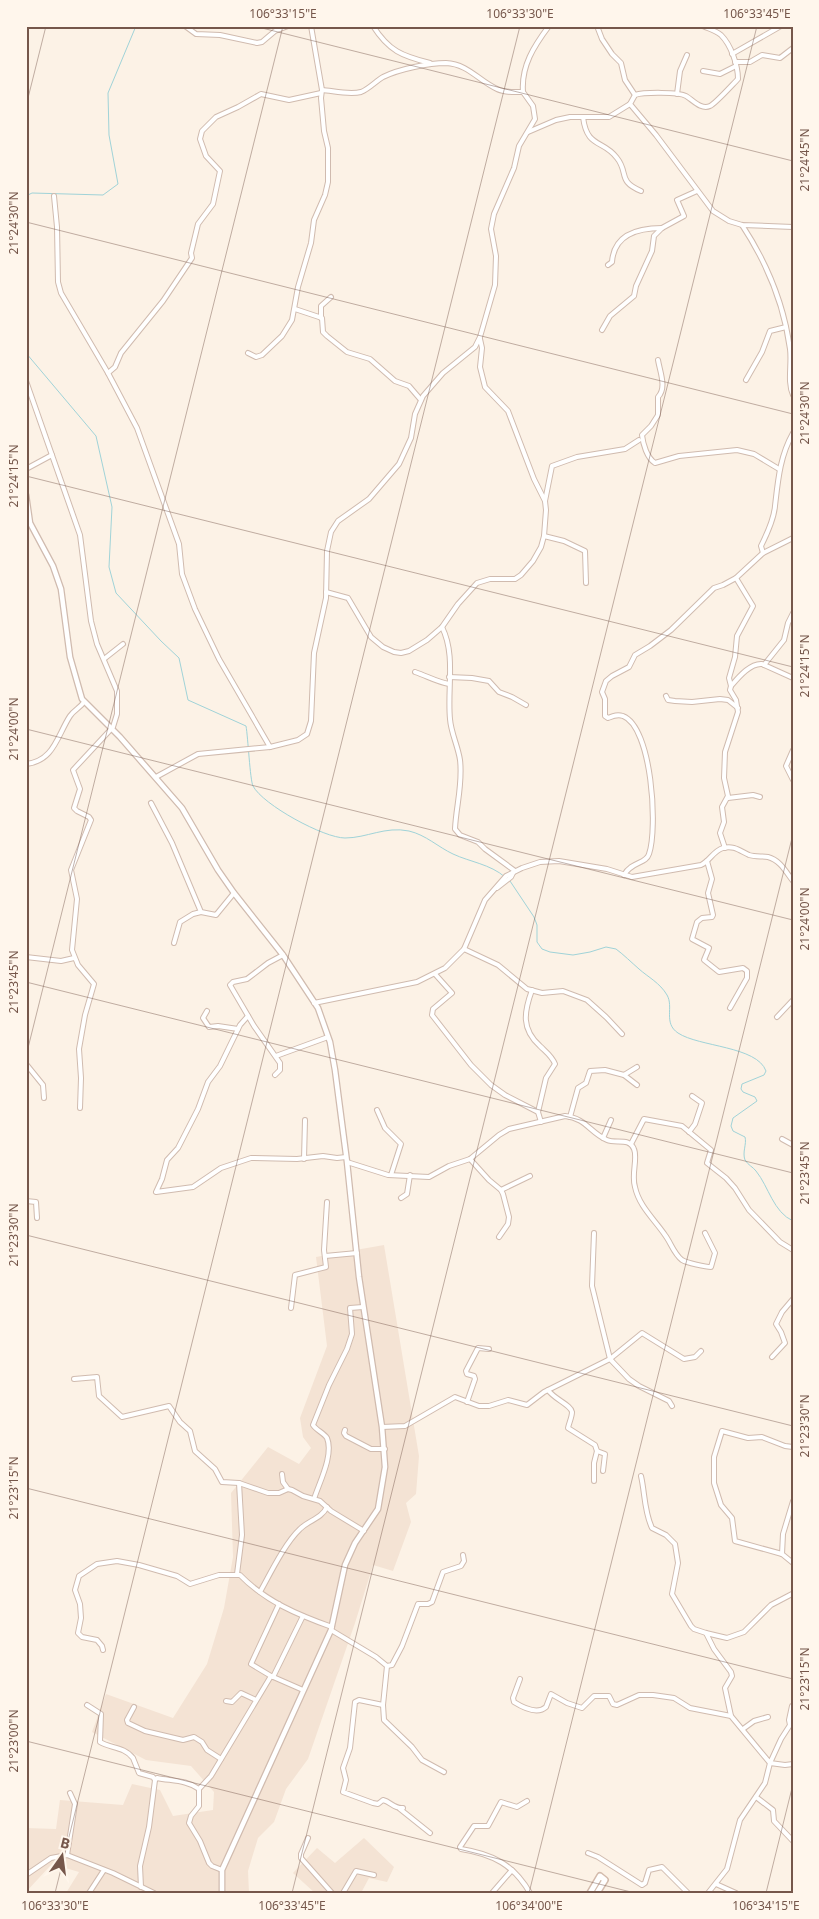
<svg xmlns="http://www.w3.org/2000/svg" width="819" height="1919" font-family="'Noto Sans',sans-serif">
	<rect width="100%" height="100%" fill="#fcf2e6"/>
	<g fill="#f4e3d4">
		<polygon points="384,1245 419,1456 416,1494 406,1503 411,1522 393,1571 373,1565 355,1623 308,1759 286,1789 274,1822 258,1838 248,1871 249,1893 66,1893 79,1872 62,1867 50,1866 26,1892 26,1828 56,1829 60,1800 123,1805 132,1784 160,1790 173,1816 213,1810 214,1792 191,1766 146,1760 92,1732 106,1694 173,1718 207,1664 224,1608 233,1557 231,1493 268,1447 299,1464 311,1448 303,1437 300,1418 327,1346 316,1257"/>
		<polygon points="364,1838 394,1867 387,1882 369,1878 361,1893 315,1893 293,1873 317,1848 335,1863"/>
	</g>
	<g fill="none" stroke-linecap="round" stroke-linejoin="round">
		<g stroke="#a0d3d8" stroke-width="1">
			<polyline points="26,196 32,193 103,195 118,184 109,135 108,93 136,26"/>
			<path d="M26,353l70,83 16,71 -3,60 7,26 45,48 18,17 9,42 58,26c2,11 4,54 7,60 10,19 71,52 92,52 22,0 40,-12 64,-7 17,4 29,16 44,23 17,8 37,10 52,23"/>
			<path d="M510,881l24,36 3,8v17l5,7 8,3 23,3 17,-3 16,-5 10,2c8,6 15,13 23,20 9,8 21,14 28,26 7,12 -4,28 11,38 21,14 79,13 88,38l-2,4 -22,9 -1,5 2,3 12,5 2,4 -24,17 -2,8 2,5 12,6c2,7 -3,15 0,23 3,5 8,7 11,11 13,16 17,41 37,50"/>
		</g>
		<defs>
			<g id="minor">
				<polyline points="185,26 196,34 220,35 257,43 262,42 275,31 288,26"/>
				<path d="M373,26c16,25 29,30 57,37"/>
				<polyline points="597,26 602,39 612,54 621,63 625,80 635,95"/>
				<path d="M703,26c6,3 12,4 18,9 10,10 17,30 17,44 -5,5 -23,25 -28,27 -9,4 -17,-6 -24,-10 -7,-4 -42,-4 -51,-1l-5,9 26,31 57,76 16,10 13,4 51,2"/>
				<polyline points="732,54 781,26"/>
				<polyline points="735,62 750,62 762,55 780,58 793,48"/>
				<polyline points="703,71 720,74 736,66"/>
				<path d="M322,90c12,1 27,5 39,2 8,-3 15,-11 22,-15 16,-8 46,-14 63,-14 22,1 33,18 51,26 8,4 17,3 26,3"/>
				<polyline points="677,94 680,71 687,55"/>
				<path d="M583,117c4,32 20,22 34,41 12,15 0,23 24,33"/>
				<polyline points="528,132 556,120 570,117 609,117 630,104"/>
				<polyline points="54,196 57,227 58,282 61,293 108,373 137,428 179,544 182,574 195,609 219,659 270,747"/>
				<path d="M742,225c25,38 42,79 48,124 2,15 -3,33 3,46"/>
				<path d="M608,265l4,-3c2,-28 26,-34 50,-34"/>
				<polyline points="295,309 322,318 323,332 327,336 347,352 370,359 395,381 409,386 421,400"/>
				<polyline points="321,318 321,306 331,297"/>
				<polyline points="602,330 610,316 634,296 636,286 652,251 654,236 662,228 684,216 677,200 697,191"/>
				<polyline points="480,339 482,348 480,367 485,387 508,411 534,479 545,501"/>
				<polyline points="248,353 256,357 262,355 282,336 292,320 298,287 311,243 314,220 325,195 328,182 328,148 324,131 321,98 322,90 311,26"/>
				<path d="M658,360c2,12 9,28 0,37v18l-7,11 -9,9c1,9 5,23 13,28l24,-7 58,-6 17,4 25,15"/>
				<polyline points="108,373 115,367 121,353 163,301 192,258 191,253 198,224 213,204 220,171 206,156 200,139 202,131 216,117 238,107 261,94 289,100 321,93"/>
				<polyline points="746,380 762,352 770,331 786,327"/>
				<polyline points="26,381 80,535 91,621 97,644 117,691 117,714 113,727 73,770 80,789 74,808 77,811 89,817 91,820 71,870 77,899 72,950 78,965 94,984 85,1015 79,1049 81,1078 80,1108"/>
				<polyline points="26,469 52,455"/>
				<polyline points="544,536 564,541 585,551 586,583"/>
				<path d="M763,553l-2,-7c6,-12 13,-27 14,-40 3,-26 5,-50 18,-73"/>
				<polyline points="326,592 348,598 371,637 383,647 394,652 401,653 409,651 427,640 442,627 458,604 477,583 490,579 515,579 521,575 533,561 541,547 544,536 546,510 545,501 552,466 577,457 625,449 639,440"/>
				<path d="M442,627c14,28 5,62 8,92 1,14 8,27 10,41 3,24 -4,46 -5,69l5,6 18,7 7,7 30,22"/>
				<polyline points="104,659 123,644"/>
				<polyline points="764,665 784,640 788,623 793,613"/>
				<path d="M415,672c12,4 22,10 34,12"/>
				<polyline points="449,677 472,678 489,681 499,692 512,697 526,705"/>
				<polyline points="731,686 729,678 735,657 737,636 753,606 736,578"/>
				<polyline points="666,696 668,700 675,701 692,702 720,699 728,700 738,708"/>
				<polyline points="793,750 786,766 793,780"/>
				<path d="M26,764c28,-3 31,-28 44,-48 4,-6 10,-8 14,-14"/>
				<path d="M156,777l42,-23 72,-7 28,-7 9,-6 4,-13 3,-68 12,-55 1,-47 4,-19 7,-11 31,-22 30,-35 12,-26 4,-24 8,-18 20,-23 32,-26 5,-10 15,-52 1,-29 -5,-27 3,-15 20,-46 5,-22 16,-27 -2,-13 -10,-14c-2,-26 11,-46 26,-66"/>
				<polyline points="728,798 753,795 760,797"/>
				<polyline points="151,803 172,843 201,912 216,915 234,893"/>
				<path d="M725,848l-5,-15 4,-11 -2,-15 6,-11 -4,-18 1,-26 13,-40 -2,-12 -6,-10 1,-4c7,-8 19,-23 31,-22l31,14"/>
				<polyline points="707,861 712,879 708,893 713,915 712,917 702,918 697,922 692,939 709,948 704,960 719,972 743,968 747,971 747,978 730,1008"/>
				<path d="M624,875c8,-14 22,-11 25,-21 9,-26 3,-127 -26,-138 -6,-2 -10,0 -15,2l-3,-2v-17l-3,-7 4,-11 6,-5 17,-9 6,-12 15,-9 21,-16 43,-42 9,-3 13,-7 27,-25 30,-15"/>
				<polyline points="497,888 511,877 513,873"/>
				<polyline points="174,943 180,922 193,914 201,912"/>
				<polyline points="464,949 498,965 527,989 542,993 563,991 587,1000 606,1017 622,1034"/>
				<polyline points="26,957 61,961 74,958"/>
				<polyline points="435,974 452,993 433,1009 432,1015 471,1065 491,1085 505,1095 538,1112 541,1122"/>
				<path d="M532,990c-8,22 -11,39 8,56 6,6 12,10 15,18l-9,14 -8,34"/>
				<path d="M314,1003l103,-21 28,-14 19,-19 21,-49 21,-24 16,-8 18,-6 19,-1 48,8 25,8 69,-12c9,-4 12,-14 22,-17 11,-3 17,3 26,7 6,2 13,1 19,2 12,3 18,15 25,24"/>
				<polyline points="207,1011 203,1018 209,1027 218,1026 238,1029"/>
				<polyline points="248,1016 240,1025 220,1066 208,1082 198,1109 178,1148 167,1160 162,1179 156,1192 193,1187 221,1168 251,1158 297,1159 323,1156 337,1158 346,1157"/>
				<polyline points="777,1017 793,1000"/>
				<polyline points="276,1056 328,1037"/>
				<polyline points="26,1064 43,1085 44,1098"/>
				<polyline points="275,1075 280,1070 280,1063 254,1026 230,985 233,982 247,979 268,963 283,955"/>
				<polyline points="624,1075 637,1085"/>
				<polyline points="377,1110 385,1128 401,1144 391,1175"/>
				<polyline points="570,1117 578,1088 586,1083 590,1071 605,1070 624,1075 637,1067"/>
				<polyline points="689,1132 695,1124 702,1103 692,1096"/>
				<polyline points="603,1138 611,1120"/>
				<polyline points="782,1139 793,1145"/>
				<polyline points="631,1144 644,1119 682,1126 711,1150 707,1163 726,1178 735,1188 749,1210 780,1242 793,1250"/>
				<polyline points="304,1159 305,1120"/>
				<polyline points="470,1159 489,1180 501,1190 503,1194 509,1217 508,1224 499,1237"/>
				<path d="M347,1162l41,13 41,2 20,-11 21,-7 29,-24 10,-6 56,-13c21,2 25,17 42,24 9,4 22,-3 27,9 4,9 -3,26 1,38 4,19 19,32 30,48 6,8 9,19 17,25 5,3 24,7 29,7l4,-14 -10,-20"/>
				<polyline points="501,1190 530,1176"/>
				<polyline points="401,1198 407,1194 410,1175"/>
				<polyline points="26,1201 36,1202 37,1218"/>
				<polyline points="594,1233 592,1286 610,1359 629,1379 639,1386 669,1401 672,1406"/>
				<polyline points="325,1256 357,1253"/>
				<polyline points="291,1308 295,1275 326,1267 324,1250 327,1202"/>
				<polyline points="772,1357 785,1343 781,1332 776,1324 782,1312 793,1299"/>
				<polyline points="74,1379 97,1377 99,1396 122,1417 169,1406 180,1422 190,1431 195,1451 215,1469 222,1482 239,1483 268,1493 279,1493 288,1489 292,1490 303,1496 320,1501 331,1511 364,1531"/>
				<path d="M548,1390c6,9 23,15 24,22 0,5 -3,11 -4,16l27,17 2,6 8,3 -2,17"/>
				<polyline points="467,1402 475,1379 474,1376 467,1374 466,1371 478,1348 489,1349"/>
				<polyline points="382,1427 405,1426 455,1397 479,1406 489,1406 508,1400 527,1405 544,1392 610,1359 642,1333 684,1359 695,1357 701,1351"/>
				<polyline points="345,1430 344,1433 346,1436 371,1449 385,1449"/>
				<polyline points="793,1447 785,1446 762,1437 748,1438 722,1431 714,1457 714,1483 721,1505 732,1518 735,1541 782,1554 793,1563"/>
				<polyline points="282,1474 283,1482 288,1489"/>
				<path d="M641,1476c4,17 3,35 11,52l14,7 9,9 3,19 -6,31 19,32 3,3 12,4 21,5 17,-6 27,-27 21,-11"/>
				<polyline points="594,1481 594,1463 597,1451"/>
				<path d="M314,1499c5,-16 20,-44 13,-61 -3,-5 -11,-8 -14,-13l16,-40 18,-36 5,-15 -2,-26 13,-1"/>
				<polyline points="782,1554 783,1534 793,1501"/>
				<polyline points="237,1574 242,1535 239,1483"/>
				<path d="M260,1592c10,-18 25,-49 40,-63 9,-9 21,-10 27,-22"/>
				<polyline points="279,1604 251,1664 271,1676 303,1690"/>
				<polyline points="331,1630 376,1657 387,1666 383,1705 384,1720 412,1747 422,1760 444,1772"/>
				<polyline points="706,1633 714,1649 731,1672 732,1676 725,1688 731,1716 770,1763 781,1739 790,1725 789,1720 792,1706"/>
				<path d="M103,1650l-1,-4 -5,-6 -15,-3 -4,-4 3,-15 -1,-14 -5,-14 4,-14 18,-12 20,-3 22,4 38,11 13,8 29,-9h21c25,26 58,40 92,52"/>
				<polyline points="387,1666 392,1665 402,1646 418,1604 428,1604 432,1602 443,1572 461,1566 464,1561 463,1555"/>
				<polyline points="273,1677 303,1616"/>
				<path d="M520,1679l-7,19 1,4c8,5 23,13 32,5l5,-13 16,9 15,5 12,-12h15l4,8 4,1 22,-10h14l21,3 16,10 41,8"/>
				<polyline points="226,1701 232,1702 241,1693 256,1700"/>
				<path d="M87,1705l14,9 -1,28c10,6 25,5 33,16 2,5 4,10 6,15l14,4 2,3"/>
				<path d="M383,1705l-24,-5 -4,2 -5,46 -7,20 3,12 -3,12 30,11 5,1 5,-4c8,2 11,9 20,8"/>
				<polyline points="134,1707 127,1720 128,1723 145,1731 183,1740 194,1737 202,1742 207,1750 221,1759"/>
				<polyline points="743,1729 754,1721 768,1717"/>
				<polyline points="756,1797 773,1810 774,1821 793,1841"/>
				<path d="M527,1801l-10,6 -16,-5 -13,24h-14l-14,21 1,2c32,5 53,16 69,44"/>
				<polyline points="400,1809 430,1833"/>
				<polyline points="308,1838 301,1854 301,1858 332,1893"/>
				<polyline points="588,1853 598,1857 642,1885 645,1883 649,1870 662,1867 688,1893"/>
				<polyline points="67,1855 75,1804 70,1793"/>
				<polyline points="222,1870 212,1866 209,1863 200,1841 189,1823 191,1816 199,1806 199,1789 211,1776 271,1676"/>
				<polyline points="26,1875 51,1858 67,1855 113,1873 154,1893"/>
				<polyline points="716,1884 736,1893"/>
				<path d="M141,1887l-1,-21 9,-39 6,-47 2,-2c15,3 30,2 42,11"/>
				<polyline points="89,1893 104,1870"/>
				<polyline points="343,1893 356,1871 374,1875"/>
				<polyline points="492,1893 512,1870"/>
				<polyline points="708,1893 727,1869 740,1820 765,1783 770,1763 785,1765 793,1764"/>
			</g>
			<polyline id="tertiary" points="26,495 30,523 53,566 61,589 70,657 82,699 120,737 182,808 218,870 234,893 283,955 318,1008 330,1042 335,1070 347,1162 359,1277 382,1427 385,1467 378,1509 355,1543 345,1565 331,1630 222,1870 222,1893"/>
			<polyline id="secondary" points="590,1893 600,1876 605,1880 597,1893"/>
		</defs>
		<use href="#minor" stroke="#d0bbaf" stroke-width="6"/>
		<use href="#tertiary" stroke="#d0bbaf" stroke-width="7"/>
		<use href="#secondary" stroke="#d3bbac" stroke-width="8"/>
		<use href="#minor" stroke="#fff" stroke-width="4"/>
		<use href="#tertiary" stroke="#fff" stroke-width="4.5"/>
		<use href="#secondary" stroke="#fff" stroke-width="5"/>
	</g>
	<path fill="none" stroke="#76574b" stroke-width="1" stroke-opacity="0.45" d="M254,26l539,135M26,106l20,-80M26,222l767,192M26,476l767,191M26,729l767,191M26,982l767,191M26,1056l257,-1030M26,1235l767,191M26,1488l767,191M26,1741l609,152M55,1893l465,-1867M292,1893l465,-1867M529,1893l264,-1059M766,1893l27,-109"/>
	<rect width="819" height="1919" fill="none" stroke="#fff6ec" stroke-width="55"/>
	<g transform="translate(62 1856) rotate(14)" stroke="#fff6ec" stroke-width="4" paint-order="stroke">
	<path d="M0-4L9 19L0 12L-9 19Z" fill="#76574b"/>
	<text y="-8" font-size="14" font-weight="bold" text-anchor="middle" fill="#76574b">B</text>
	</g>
	<rect x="28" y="28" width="764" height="1864" fill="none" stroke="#76574b" stroke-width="2"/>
	<g font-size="12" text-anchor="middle" fill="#76574b">
		<text x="283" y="18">106°33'15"E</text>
		<text x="520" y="18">106°33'30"E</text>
		<text x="757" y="18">106°33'45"E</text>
		<text transform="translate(805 160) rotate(-90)" y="4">21°24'45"N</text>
		<text transform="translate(14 223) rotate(-90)" y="4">21°24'30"N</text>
		<text transform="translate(805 413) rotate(-90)" y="4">21°24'30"N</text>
		<text transform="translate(14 476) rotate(-90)" y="4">21°24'15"N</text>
		<text transform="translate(805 666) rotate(-90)" y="4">21°24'15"N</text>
		<text transform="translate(14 729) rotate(-90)" y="4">21°24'00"N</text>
		<text transform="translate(805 919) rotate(-90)" y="4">21°24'00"N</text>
		<text transform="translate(14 982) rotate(-90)" y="4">21°23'45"N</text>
		<text transform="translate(805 1173) rotate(-90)" y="4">21°23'45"N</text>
		<text transform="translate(14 1235) rotate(-90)" y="4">21°23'30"N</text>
		<text transform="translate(805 1426) rotate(-90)" y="4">21°23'30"N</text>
		<text transform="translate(14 1488) rotate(-90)" y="4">21°23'15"N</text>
		<text transform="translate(805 1679) rotate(-90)" y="4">21°23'15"N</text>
		<text transform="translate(14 1741) rotate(-90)" y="4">21°23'00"N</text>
		<text x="55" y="1910">106°33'30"E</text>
		<text x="292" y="1910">106°33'45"E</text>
		<text x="529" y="1910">106°34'00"E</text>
		<text x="766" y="1910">106°34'15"E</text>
	</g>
</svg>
